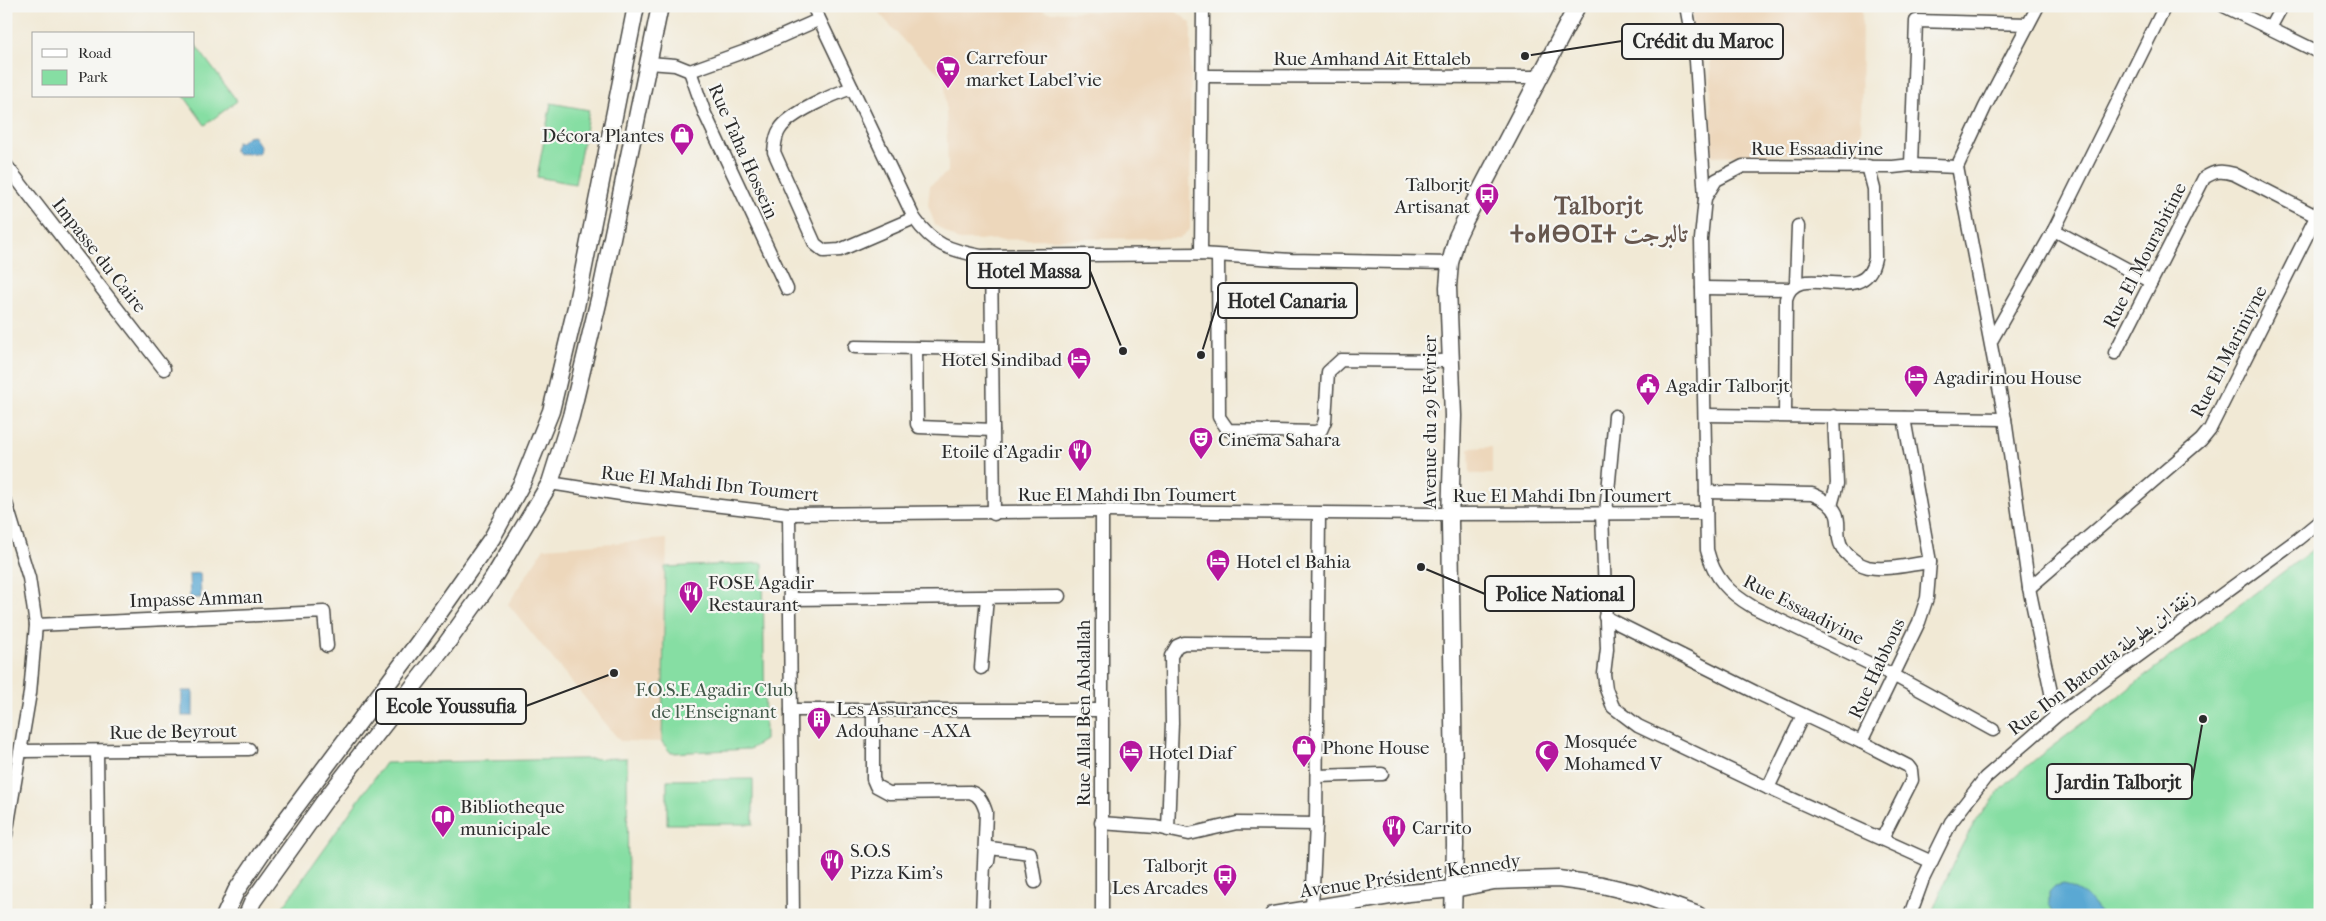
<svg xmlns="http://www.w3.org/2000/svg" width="2326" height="921" font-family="'IM FELL French Canon',Amiri,'Noto Sans Tifinagh',serif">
	<rect width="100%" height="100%" fill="#f6f6f2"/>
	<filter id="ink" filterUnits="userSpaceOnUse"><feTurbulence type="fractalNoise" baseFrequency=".02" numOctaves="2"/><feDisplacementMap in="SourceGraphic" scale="10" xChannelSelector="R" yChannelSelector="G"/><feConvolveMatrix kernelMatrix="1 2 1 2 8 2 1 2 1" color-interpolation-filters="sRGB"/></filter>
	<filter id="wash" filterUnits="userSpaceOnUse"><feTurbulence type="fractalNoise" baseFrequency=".0096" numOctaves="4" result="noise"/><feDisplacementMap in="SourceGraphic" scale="20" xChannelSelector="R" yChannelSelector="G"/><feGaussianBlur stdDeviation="1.12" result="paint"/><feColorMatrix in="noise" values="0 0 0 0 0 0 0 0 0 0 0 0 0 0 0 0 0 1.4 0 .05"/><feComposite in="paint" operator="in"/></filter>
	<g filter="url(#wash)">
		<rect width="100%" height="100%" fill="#f1e9d5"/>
		<g fill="#edd7bb">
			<polygon points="873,6 1040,6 1046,12 1174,10 1191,23 1190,229 1180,238 958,240 935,225 928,205 930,185 948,172 945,78 910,48"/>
			<polygon points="1693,6 1862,6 1861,152 1712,156 1710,33 1692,31"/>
			<polygon points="1492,447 1492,474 1470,474 1469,448"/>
			<polygon points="667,539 662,742 620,741 508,604 544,548"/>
		</g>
		<g fill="#86dea3" stroke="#588467">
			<polygon points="194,43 237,101 205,125 184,96 194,96"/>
			<polygon points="551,103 589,110 575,184 537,177"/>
			<path d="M2320,544v371h-389c18,-43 34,-85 66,-121 12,-13 26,-24 40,-36z"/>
			<polygon points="763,563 765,740 750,749 671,753 662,742 665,567"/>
			<polygon points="627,758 628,915 277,915 385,763"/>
			<polygon points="753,779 753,824 667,824 667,780"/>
		</g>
		<g fill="#5aa8d3" stroke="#426a7f">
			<polygon points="253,135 261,147 260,153 236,154 234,149 237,142 241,142 247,136"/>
			<polygon points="200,573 201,598 190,598 189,574"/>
			<rect x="182" y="691" width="11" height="25"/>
			<polygon points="2064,884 2086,896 2102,915 2055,915 2049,904 2049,892 2055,886"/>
		</g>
	</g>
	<g filter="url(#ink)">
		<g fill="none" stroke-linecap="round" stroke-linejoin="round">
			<defs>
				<g id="minor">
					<path d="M813,6l101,212c19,27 35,32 67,38l220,-2 90,6 159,3"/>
					<polyline points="1686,6 1696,61 1705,198"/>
					<polyline points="2038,6 1985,107 1957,167 2005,419 2029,588 2056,716"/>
					<polyline points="2224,6 2320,53"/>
					<polyline points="2270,28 2282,6"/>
					<polyline points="649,63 675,65 690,71"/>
					<polyline points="1204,76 1541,77"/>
					<path d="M852,88c-18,6 -62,25 -72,41 -5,7 -5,15 -6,23l41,92 9,7 16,-1 74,-32"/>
					<polyline points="6,165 164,369"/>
					<polyline points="1911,165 1916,21 2028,24"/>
					<path d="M1957,167l-46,-2 -18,2 -150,-1 -27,14 -11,18 -4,41 6,311c7,28 22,43 46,57l140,68 100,55"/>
					<polyline points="2054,230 2151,282"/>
					<polyline points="1201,254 1203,6"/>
					<polyline points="991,256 994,514"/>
					<polyline points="1218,256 1219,417 1228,430 1315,432 1321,430 1325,421 1328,372 1341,360 1450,361"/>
					<polyline points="1796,283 1798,226"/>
					<polyline points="1702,288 1790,289"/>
					<polyline points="787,289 705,114 690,71 757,47 818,20"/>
					<polyline points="1991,341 2054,230 2165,6"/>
					<polyline points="855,347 992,349"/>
					<polyline points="916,348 917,424 919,427 993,430"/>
					<path d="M2115,353l89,-175c11,-7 17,-8 30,-4l82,42"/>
					<polyline points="1705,415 2005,419"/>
					<path d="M1785,415l1,-116c11,-42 79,13 89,-41l-1,-69 -6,-23"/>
					<polyline points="550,483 627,495 789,514 1102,511 1438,514 1706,513"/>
					<path d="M1706,492l106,2c10,4 19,9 24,19 4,8 1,17 3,26 2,13 17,25 29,28 19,4 43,-3 62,-5"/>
					<polyline points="6,503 29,578 36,625 30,693 6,835"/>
					<polyline points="1831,506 1837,484 1834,416"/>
					<polyline points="1102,511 1102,915"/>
					<polyline points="1602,513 1607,649 1604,674 1606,689 1613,707 1638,726 1768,788 1932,862"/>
					<polyline points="1606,513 1615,416"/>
					<polyline points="789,514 793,915"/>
					<polyline points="2029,588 2201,440 2210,429 2320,209"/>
					<polyline points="790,599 1059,596"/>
					<polyline points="1605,617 1755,692 1861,742 1919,622 1927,598 1930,562 1904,418"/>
					<polyline points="36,625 324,612 327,646"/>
					<polyline points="981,668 987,597"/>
					<polyline points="791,710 1103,710"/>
					<path d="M873,710v69l3,7 13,7 81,-1c10,3 13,11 16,20l-4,103"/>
					<polyline points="1861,742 1908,766 1911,770 1912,780 1882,839"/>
					<polyline points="21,751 249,749"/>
					<polyline points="97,751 99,915"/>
					<polyline points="1317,776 1382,774"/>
					<polyline points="1768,788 1803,715"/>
					<polyline points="1101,823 1156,827 1189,834 1237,823 1316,824"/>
					<polyline points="1168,830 1172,723 1171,656 1177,646 1184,643 1317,644"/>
					<polyline points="988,862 990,848 1030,853 1035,882"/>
					<polyline points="1312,908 1316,824 1319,514"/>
					<polyline points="1910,915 1923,879 1951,822 1985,778 2056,716 2298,539 2320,521"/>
				</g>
				<g id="tertiary">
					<polyline points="225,915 236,891 265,848 418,643 492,538 522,483 551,411 576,307 636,6"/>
					<polyline points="247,915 253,901 323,803 444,647 492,580 550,483 571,416 601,291 660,6"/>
					<polyline points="1273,915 1408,893 1454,889 1494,881 1558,879 1602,885 1640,894 1698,915"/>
					<polyline points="1453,915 1455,845 1450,522 1453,416 1448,287 1450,263 1457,237 1465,220 1577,6"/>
				</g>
			</defs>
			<use href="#minor" stroke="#494844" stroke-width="15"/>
			<use href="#tertiary" stroke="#494844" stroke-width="19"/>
			<use href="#minor" stroke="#fff" stroke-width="12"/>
			<use href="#tertiary" stroke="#fff" stroke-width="16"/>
		</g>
	</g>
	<defs>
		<symbol id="supermarket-pin" viewBox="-11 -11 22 30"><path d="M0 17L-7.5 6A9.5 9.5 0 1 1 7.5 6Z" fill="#b5179e" stroke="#f6f6f2"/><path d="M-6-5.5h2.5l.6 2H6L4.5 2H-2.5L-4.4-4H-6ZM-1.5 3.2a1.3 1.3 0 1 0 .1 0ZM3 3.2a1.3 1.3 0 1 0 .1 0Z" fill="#fff"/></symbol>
		<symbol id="shop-pin" viewBox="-11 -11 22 30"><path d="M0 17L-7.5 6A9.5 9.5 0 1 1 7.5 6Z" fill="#b5179e" stroke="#f6f6f2"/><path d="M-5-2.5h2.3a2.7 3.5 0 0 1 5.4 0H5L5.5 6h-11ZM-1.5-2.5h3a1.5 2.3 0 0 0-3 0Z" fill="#fff"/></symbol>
		<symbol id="bus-pin" viewBox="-11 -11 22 30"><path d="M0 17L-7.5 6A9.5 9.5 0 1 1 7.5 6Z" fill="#b5179e" stroke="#f6f6f2"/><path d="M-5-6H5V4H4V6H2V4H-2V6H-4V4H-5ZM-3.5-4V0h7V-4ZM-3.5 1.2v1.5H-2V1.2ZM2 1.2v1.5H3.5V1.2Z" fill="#fff"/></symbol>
		<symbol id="hotel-pin" viewBox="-11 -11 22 30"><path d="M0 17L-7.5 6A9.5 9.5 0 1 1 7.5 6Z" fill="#b5179e" stroke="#f6f6f2"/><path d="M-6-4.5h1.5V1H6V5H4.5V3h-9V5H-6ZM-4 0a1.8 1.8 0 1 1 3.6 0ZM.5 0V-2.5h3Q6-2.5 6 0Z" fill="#fff"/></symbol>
		<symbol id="civic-pin" viewBox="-11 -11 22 30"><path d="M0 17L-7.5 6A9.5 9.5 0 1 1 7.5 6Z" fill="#b5179e" stroke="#f6f6f2"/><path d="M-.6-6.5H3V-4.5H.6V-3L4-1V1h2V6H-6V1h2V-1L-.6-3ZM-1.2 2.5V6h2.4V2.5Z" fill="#fff"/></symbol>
		<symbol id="theatre-pin" viewBox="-11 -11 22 30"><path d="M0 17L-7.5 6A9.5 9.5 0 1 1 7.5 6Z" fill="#b5179e" stroke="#f6f6f2"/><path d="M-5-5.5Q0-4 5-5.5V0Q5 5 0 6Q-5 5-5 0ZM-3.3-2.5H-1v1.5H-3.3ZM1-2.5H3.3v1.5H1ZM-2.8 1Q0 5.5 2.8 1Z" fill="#fff"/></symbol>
		<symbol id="restaurant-pin" viewBox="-11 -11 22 30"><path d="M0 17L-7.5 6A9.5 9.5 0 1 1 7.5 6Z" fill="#b5179e" stroke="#f6f6f2"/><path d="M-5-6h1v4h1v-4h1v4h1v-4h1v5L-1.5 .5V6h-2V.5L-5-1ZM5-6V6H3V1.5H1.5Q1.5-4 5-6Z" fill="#fff"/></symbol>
		<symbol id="building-pin" viewBox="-11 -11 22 30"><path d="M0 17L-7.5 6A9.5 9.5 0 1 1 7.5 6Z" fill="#b5179e" stroke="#f6f6f2"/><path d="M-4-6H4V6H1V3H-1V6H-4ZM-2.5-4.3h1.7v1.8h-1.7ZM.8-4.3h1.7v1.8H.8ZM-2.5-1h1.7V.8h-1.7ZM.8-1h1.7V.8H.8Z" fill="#fff"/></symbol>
		<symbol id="mosque-pin" viewBox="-11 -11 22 30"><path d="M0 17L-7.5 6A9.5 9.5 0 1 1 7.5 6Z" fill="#b5179e" stroke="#f6f6f2"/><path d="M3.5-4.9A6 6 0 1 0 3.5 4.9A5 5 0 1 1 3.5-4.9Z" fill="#fff"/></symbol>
		<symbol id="library-pin" viewBox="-11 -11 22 30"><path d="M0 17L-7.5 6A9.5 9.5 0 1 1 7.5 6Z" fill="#b5179e" stroke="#f6f6f2"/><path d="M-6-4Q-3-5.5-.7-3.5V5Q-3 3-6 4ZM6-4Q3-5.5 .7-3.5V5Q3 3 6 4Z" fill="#fff"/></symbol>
	</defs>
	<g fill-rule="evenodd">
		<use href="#supermarket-pin" x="934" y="54" width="28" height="38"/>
		<use href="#shop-pin" x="668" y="121" width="28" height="38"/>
		<use href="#bus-pin" x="1473" y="181" width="28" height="38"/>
		<use href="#hotel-pin" x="1065" y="345" width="28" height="38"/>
		<use href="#hotel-pin" x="1902" y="363" width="28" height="38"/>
		<use href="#civic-pin" x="1634" y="371" width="28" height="38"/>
		<use href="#theatre-pin" x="1187" y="425" width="28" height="38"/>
		<use href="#restaurant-pin" x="1066" y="437" width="28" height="38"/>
		<use href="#hotel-pin" x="1204" y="547" width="28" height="38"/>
		<use href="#restaurant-pin" x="677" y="579" width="28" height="38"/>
		<use href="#building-pin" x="805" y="705" width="28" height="38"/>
		<use href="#shop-pin" x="1290" y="733" width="28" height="38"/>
		<use href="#hotel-pin" x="1117" y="738" width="28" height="38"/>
		<use href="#mosque-pin" x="1533" y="738" width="28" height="38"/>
		<use href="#library-pin" x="429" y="803" width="28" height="38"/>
		<use href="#restaurant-pin" x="1380" y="813" width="28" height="38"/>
		<use href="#restaurant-pin" x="818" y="847" width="28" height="38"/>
		<use href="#bus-pin" x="1211" y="862" width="28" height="38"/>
	</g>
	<g text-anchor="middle" stroke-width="4.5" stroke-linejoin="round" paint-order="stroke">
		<g font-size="19" fill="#2b2b2b" stroke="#f6f6f2" text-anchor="start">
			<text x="966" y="64">Carrefour<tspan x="966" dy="22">market Label'vie</tspan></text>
			<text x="664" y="142" text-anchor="end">Décora Plantes</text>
			<text x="1470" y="191" text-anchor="end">Talborjt<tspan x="1470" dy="22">Artisanat</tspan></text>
			<text x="1062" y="366" text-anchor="end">Hotel Sindibad</text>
			<text x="1934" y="384">Agadirinou House</text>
			<text x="1666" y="392">Agadir Talborjt</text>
			<text x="1218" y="446">Cinema Sahara</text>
			<text x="1062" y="458" text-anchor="end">Etoile d'Agadir</text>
			<text x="1236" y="568">Hotel el Bahia</text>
			<text x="708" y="589">FOSE Agadir<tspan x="708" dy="22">Restaurant</tspan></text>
			<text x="836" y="715">Les Assurances<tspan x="836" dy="22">Adouhane - AXA</tspan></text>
			<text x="1564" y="748">Mosquée<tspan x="1564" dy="22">Mohamed V</tspan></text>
			<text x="1322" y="754">Phone House</text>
			<text x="1148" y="759">Hotel Diaf</text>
			<text x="460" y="813">Bibliotheque<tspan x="460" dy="22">municipale</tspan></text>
			<text x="1412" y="834">Carrito</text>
			<text x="850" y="857">S.O.S<tspan x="850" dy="22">Pizza Kim's</tspan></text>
			<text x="1208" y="872" text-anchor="end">Talborjt<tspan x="1208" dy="22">Les Arcades</tspan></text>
		</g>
		<g font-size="19" fill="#2b2b2b" stroke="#f6f6f2">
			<text x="1372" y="65">Rue Amhand Ait Ettaleb</text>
			<text x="1817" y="155">Rue Essaadiyine</text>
			<text transform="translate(744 151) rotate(66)" y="7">Rue Taha Hossein</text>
			<text transform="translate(100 255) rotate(52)" y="7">Impasse du Caire</text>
			<text transform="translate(2144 255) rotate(-63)" y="7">Rue El Mourabitine</text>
			<text transform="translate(2228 351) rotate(-63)" y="7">Rue El Mariniyne</text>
			<text transform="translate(1429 422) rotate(-90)" y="7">Avenue du 29 Février</text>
			<text transform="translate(710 483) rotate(6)" y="7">Rue El Mahdi Ibn Toumert</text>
			<text x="1127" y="501">Rue El Mahdi Ibn Toumert</text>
			<text x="1562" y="502">Rue El Mahdi Ibn Toumert</text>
			<text transform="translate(196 598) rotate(-2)" y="7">Impasse Amman</text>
			<text transform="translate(1804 609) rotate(27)" y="7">Rue Essaadiyine</text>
			<text transform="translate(2101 662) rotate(-37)" y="7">Rue Ibn Batouta زنقة ابن بطوطة</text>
			<text transform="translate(1876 668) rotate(-65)" y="7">Rue Habbous</text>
			<text transform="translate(1083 713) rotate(-90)" y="7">Rue Allal Ben Abdallah</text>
			<text transform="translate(173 731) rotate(-1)" y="7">Rue de Beyrout</text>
			<text transform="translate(1410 875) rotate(-8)" y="7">Avenue Président Kennedy</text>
		</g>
		<g font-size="19" fill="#425849" stroke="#f6f6f2">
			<text x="714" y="696">F.O.S.E Agadir Club<tspan x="714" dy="22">de l'Enseignant</tspan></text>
		</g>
		<g font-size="24" font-weight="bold" letter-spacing="1" fill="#67574e" stroke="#f6f6f2">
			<text x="1599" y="214">Talborjt<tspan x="1599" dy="28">ⵜⴰⵍⴱⵔⵊⵜ تالبرجت</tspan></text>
		</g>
	</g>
	<path fill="none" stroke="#2b2b2b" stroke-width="2" d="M1525 56L1622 41M1123 351L1090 271M1201 355L1218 301M1421 567L1485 594M614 673L526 706M2203 719L2192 782"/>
	<g fill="#2b2b2b" stroke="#f6f6f2" stroke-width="2">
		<circle cx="1525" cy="56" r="5"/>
		<circle cx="1123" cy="351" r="5"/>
		<circle cx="1201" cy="355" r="5"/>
		<circle cx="1421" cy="567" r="5"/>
		<circle cx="614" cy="673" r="5"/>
		<circle cx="2203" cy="719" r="5"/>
	</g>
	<g fill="#f6f6f2" stroke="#2b2b2b" stroke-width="2">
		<rect x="1622" y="24" width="161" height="35" rx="5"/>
		<rect x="967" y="253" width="123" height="35" rx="5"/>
		<rect x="1218" y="283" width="139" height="35" rx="5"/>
		<rect x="1485" y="576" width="149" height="35" rx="5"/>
		<rect x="376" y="689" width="150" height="35" rx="5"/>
		<rect x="2047" y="764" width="145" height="35" rx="5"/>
	</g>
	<g font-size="20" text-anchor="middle" font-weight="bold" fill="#2b2b2b">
		<text x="1703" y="48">Crédit du Maroc</text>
		<text x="1029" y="278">Hotel Massa</text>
		<text x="1287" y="308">Hotel Canaria</text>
		<text x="1560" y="601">Police National</text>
		<text x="451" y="713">Ecole Youssufia</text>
		<text x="2119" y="789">Jardin Talborjt</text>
	</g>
	<rect width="2326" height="921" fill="none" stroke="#f6f6f2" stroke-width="25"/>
	<rect x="32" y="32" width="162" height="65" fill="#f6f6f2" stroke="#a5a5a2"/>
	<rect x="42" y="49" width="25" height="8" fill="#ffffff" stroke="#a5a5a2"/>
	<text x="78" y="58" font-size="15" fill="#2b2b2b">Road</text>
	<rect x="42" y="70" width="25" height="15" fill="#86dea3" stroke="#a5a5a2"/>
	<text x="78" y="82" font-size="15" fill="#2b2b2b">Park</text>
</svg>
